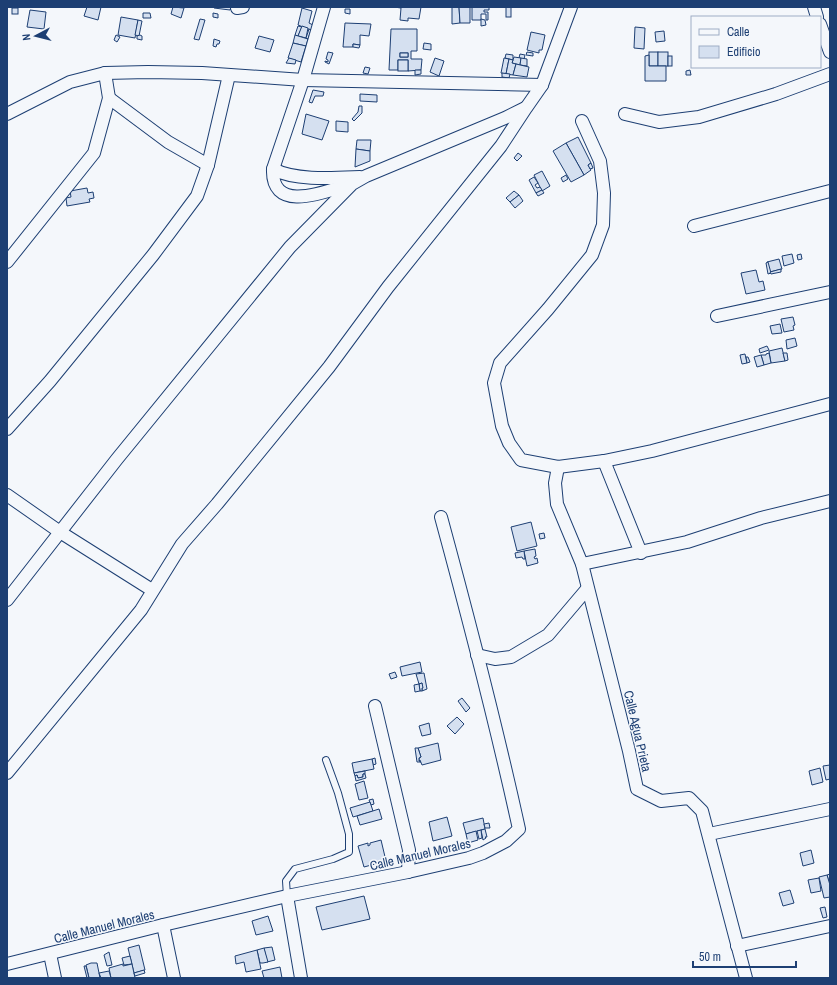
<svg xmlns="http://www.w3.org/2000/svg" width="837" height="985" font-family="'Archivo Narrow',sans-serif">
	<rect width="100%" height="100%" fill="#f4f7fb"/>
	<g fill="#d5e0f0" stroke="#1d3f73" fill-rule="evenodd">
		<polygon points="87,7 101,7 98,20 84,16"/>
		<polygon points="173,7 184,8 181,18 171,14"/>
		<polygon points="214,7 231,7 230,10 214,8"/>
		<polygon points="394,7 421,7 419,19 408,18 408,21 400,20 401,8"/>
		<polygon points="452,7 459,7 460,23 452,24"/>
		<polygon points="459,7 470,7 470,23 460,23"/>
		<polygon points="472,7 489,7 489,10 484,10 484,12 488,12 488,20 486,20 486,14 481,14 481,20 472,20"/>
		<rect x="506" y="7" width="5" height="10"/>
		<rect x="12" y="8" width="6" height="6"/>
		<polygon points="302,8 312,11 309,23 313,25 311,30 298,25"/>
		<polygon points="345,9 350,9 350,14 345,13"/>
		<polygon points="30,10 46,12 44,29 27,27"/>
		<polygon points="143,13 150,13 151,18 143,18"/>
		<polygon points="213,13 218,14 218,18 213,17"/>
		<polygon points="121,17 138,20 135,38 118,35"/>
		<polygon points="200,19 205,20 199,40 194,39"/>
		<polygon points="481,19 485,20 486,25 481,26"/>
		<polygon points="138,20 142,21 139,36 135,35"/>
		<polygon points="345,23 371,24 369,36 360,35 360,45 353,44 353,47 343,47"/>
		<polygon points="298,26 302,27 298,36 295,35"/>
		<polygon points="302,26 308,28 306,38 298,36"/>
		<polygon points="635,27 645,28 644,49 634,48"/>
		<polygon points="309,29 311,30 308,39 306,38"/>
		<path d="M391,29h26v22h-6v8h11l-1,11 -13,1v-11h-10v10h-9zM400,53h8v4h-8z"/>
		<polygon points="664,31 665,41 656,42 655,32"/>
		<polygon points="531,32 545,35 542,50 539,50 539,53 527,50"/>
		<polygon points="116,35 120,37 117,42 114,40"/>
		<polygon points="140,35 142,36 142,40 137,39 137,36"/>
		<polygon points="295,35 308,39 306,46 293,43"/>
		<polygon points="259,36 274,40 270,52 255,48"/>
		<polygon points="214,39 220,41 219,44 217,44 216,47 213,46"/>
		<polygon points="293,43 306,46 301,62 288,58"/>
		<polygon points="424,43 431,44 431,50 423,49"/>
		<polygon points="353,44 360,45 359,48 353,47"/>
		<polygon points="328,52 333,53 329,64 325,62 325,61 328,62 328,60 326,59"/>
		<polygon points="527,52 533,53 533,56 526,55"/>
		<rect x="649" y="52" width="9" height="14"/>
		<rect x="658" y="52" width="10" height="14"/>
		<rect x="400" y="53" width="8" height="4"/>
		<polygon points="506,54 513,55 513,60 505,58"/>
		<polygon points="520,54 525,55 524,59 519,58"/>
		<polygon points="649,55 649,66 666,66 666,81 645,81 645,56"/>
		<rect x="668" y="56" width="4" height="10"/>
		<polygon points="514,57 521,58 520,65 512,63"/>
		<polygon points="289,58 296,60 295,64 286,63"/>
		<polygon points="435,58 444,61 439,76 430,72"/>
		<polygon points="504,58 509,59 506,74 501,73"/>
		<polygon points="521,58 527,59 527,66 520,65"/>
		<polygon points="509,59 513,60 512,63 516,64 513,75 506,74"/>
		<rect x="398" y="60" width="10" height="11"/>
		<polygon points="516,64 529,67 527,77 513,75"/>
		<polygon points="365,67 370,68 368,74 363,73"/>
		<polygon points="415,70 421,70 421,74 415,75"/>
		<polygon points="690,70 691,75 686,75 686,71"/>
		<polygon points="502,73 510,74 509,78 502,77"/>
		<polygon points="313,90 324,92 323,96 315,96 312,103 309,102"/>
		<polygon points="360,94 377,95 377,102 360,101"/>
		<polygon points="359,106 362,106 362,113 354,121 352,119 358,112"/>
		<polygon points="306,114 329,121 322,140 302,134"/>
		<polygon points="336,121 348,122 348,132 336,131"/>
		<polygon points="578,137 591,163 588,165 591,170 584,175 566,143"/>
		<polygon points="357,140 371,140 370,151 356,149"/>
		<polygon points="566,143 584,175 571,182 553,151"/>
		<polygon points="356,149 370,151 370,161 355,167"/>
		<polygon points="518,153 522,156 517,161 514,158"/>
		<polygon points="591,163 593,168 590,169 588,165"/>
		<polygon points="542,171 550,186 542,191 534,175"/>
		<polygon points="566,175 568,179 563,182 561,178"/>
		<polygon points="534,177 538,183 535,185 537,188 540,187 542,190 536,193 529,180"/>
		<polygon points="87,188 88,193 93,192 94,198 89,199 90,202 67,206 66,198 71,197 70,191"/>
		<polygon points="542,190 544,193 538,196 536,193"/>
		<polygon points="514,191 519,195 510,202 506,198"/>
		<polygon points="519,195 523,201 515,208 510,202"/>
		<polygon points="792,254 794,263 784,266 782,256"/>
		<polygon points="801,254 802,259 798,260 797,255"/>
		<polygon points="779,259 782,269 770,272 767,262"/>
		<polygon points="768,262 771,273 768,274 766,263"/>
		<polygon points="781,269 781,272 771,274 770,272"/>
		<polygon points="756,270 759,282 763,281 765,290 746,294 741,273"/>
		<polygon points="793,317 795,325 793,326 794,330 784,332 781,319"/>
		<polygon points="780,324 782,333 772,334 770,326"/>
		<polygon points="795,338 797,346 787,349 786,340"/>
		<polygon points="767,346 769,350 760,353 759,349"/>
		<polygon points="782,348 785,361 771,363 769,351"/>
		<polygon points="769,353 771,363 764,365 761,355 766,355 766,354"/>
		<polygon points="783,353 787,353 788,360 785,361"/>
		<polygon points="745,354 747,363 742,364 740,355"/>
		<polygon points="761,355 764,365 757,367 754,357"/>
		<polygon points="746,357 748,357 750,362 747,363"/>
		<polygon points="531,522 537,546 517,551 511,527"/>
		<polygon points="544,533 545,538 540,539 539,534"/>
		<polygon points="535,549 536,556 534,557 535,559 537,558 538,563 527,566 524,551"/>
		<polygon points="524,551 525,559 523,559 522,557 516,558 515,553"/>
		<polygon points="420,662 422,672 402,676 400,667"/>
		<polygon points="395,672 397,677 391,679 389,674"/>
		<polygon points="424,673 427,689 422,691 422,683 419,684 416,674"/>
		<polygon points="422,683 423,688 422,688 422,691 420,691 419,684"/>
		<polygon points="419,684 420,691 415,692 414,685"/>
		<polygon points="462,698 470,708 466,712 458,701"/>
		<polygon points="457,717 464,724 455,734 447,726"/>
		<polygon points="429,723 431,734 422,736 419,726"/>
		<polygon points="438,743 441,760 422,765 420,760 419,761 419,758 421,757 418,748"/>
		<polygon points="415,748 418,748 421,757 419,758 419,761 421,762 417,762"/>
		<polygon points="375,758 376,764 373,765 372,759"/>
		<polygon points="372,759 374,769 354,773 352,763"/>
		<polygon points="830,765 830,779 826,780 823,766"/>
		<polygon points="820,768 823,782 812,785 809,771"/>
		<polygon points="365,771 365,774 363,774 363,777 358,778 357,775 355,776 354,773"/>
		<polygon points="363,774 365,774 366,778 356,781 355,776 357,775 358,778 363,777"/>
		<polygon points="364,781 368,798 359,800 355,784"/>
		<polygon points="373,799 374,804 371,805 369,800"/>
		<polygon points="370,802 373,811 353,817 350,808"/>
		<polygon points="379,809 382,819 360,825 357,816"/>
		<polygon points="447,817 452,836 433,841 429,822"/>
		<polygon points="483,818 485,829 466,834 463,823"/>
		<polygon points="489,823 490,828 485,828 484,824"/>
		<polygon points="485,829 487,837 485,837 486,838 483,840 481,830"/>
		<polygon points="481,830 482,838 479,839 477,831"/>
		<polygon points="476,831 478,840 468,843 466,834"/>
		<polygon points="381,840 386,861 364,867 358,846 368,843 368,846 370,845 370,843"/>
		<polygon points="811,850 814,863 803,866 800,853"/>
		<polygon points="830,874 830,885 827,875"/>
		<polygon points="827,875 830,885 830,897 824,898 819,877"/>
		<polygon points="819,878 821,891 811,893 808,880"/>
		<polygon points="790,890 794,903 783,906 779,893"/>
		<polygon points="364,896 370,919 322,930 316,907"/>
		<polygon points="825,907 827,917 823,918 820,908"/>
		<polygon points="268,916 273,931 256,935 252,921"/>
		<polygon points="139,945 145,970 134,973 128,948"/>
		<polygon points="272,947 275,960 267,962 264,948"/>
		<polygon points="264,948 268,962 263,963 260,963 257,950"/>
		<polygon points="257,950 261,969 246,972 244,962 236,964 235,956"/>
		<polygon points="109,952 112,965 107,966 104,955"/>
		<polygon points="130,956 132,964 124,965 122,958"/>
		<polygon points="91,963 97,963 100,978 89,978 86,965"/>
		<polygon points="123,964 123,966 132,964 135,978 111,978 109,968"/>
		<polygon points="84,966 86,966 89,978 87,978"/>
		<polygon points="280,967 282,978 264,978 262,971"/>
		<polygon points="144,970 145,973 135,976 134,973"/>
		<polygon points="109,971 111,978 101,978 99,973"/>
	</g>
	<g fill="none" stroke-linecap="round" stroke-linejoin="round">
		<defs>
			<polyline id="lane" points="287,896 286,881 295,869 333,859 349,852 349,834 338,793 326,760"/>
			<g id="street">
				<path d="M324,7l-21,73 -30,89c-2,46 54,22 78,15"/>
				<polyline points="814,7 817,17"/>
				<polyline points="237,8 243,7"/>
				<polyline points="820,24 830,52"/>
				<polyline points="109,98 168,142 208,165"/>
				<polyline points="7,114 70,82 105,73 148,72 202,73 303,80 542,85"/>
				<polyline points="625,114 659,122 699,117 776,94 830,74"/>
				<polyline points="582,121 600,161 604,193 603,225 592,255 548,309 500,363 494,383 502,426 509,443 521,460 558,467 604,461 652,451 830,404"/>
				<path d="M273,169c22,12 62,9 87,8"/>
				<polyline points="694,226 830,191"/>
				<polyline points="7,262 94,153 109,98 105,73"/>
				<polyline points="717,316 830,292"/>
				<polyline points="7,429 50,381 153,255 197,196 208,165 229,75"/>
				<polyline points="604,461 641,553"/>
				<polyline points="558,467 555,483 557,504 582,564 629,751 637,789 661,801 689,798 702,811 746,978"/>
				<polyline points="7,495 60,532 152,590"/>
				<polyline points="582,564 687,542 761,518 830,501"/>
				<polyline points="7,600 117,459 290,247 352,184 366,176 505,118 525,108"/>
				<polyline points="477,655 495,659 511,657 548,635 587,589"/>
				<polyline points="375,706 409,850 408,872"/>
				<polyline points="7,773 141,610 182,544 217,504 329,367 388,287 501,146 526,108 542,85 571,7"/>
				<polyline points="709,834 830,809"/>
				<polyline points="287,896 301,978"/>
				<polyline points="163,925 174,978"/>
				<polyline points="737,946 830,926"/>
				<polyline points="50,954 55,978"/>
				<path d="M7,964l156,-39 124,-29 121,-24 61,-14 14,-5 23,-12 13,-12c-23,-105 -50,-209 -78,-312"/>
			</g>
		</defs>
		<use href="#lane" stroke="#1d3f73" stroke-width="8"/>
		<use href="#street" stroke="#1d3f73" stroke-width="14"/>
		<use href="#lane" stroke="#f4f7fb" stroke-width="6"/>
		<use href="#street" stroke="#f4f7fb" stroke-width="12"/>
	</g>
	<g text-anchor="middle" stroke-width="3" stroke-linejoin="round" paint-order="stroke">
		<g font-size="13" fill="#1d3f73" stroke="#f4f7fb">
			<text transform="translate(638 731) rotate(77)" y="5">Calle Agua Prieta</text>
			<text transform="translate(420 854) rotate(-13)" y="5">Calle Manuel Morales</text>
			<text transform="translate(104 926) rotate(-14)" y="5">Calle Manuel Morales</text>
		</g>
	</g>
	<rect width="837" height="985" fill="none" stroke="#1d3f73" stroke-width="16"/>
	<rect x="691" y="16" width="130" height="52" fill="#f4f7fb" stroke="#9eadc5"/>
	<rect x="699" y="29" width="20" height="6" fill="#f4f7fb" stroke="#9eadc5"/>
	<text x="727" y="36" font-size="12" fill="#1d3f73">Calle</text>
	<rect x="699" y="46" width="20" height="12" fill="#d5e0f0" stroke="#9eadc5"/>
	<text x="727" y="56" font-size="12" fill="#1d3f73">Edificio</text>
	<g transform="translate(36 36) rotate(263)" stroke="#f4f7fb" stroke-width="3" paint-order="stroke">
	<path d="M0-3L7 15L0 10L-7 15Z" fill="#1d3f73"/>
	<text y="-6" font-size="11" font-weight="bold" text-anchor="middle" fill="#1d3f73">N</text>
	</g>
	<path d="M693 961v6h103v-6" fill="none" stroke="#1d3f73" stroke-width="2"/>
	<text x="699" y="961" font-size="12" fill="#1d3f73" stroke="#f4f7fb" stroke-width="3" paint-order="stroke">50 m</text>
</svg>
